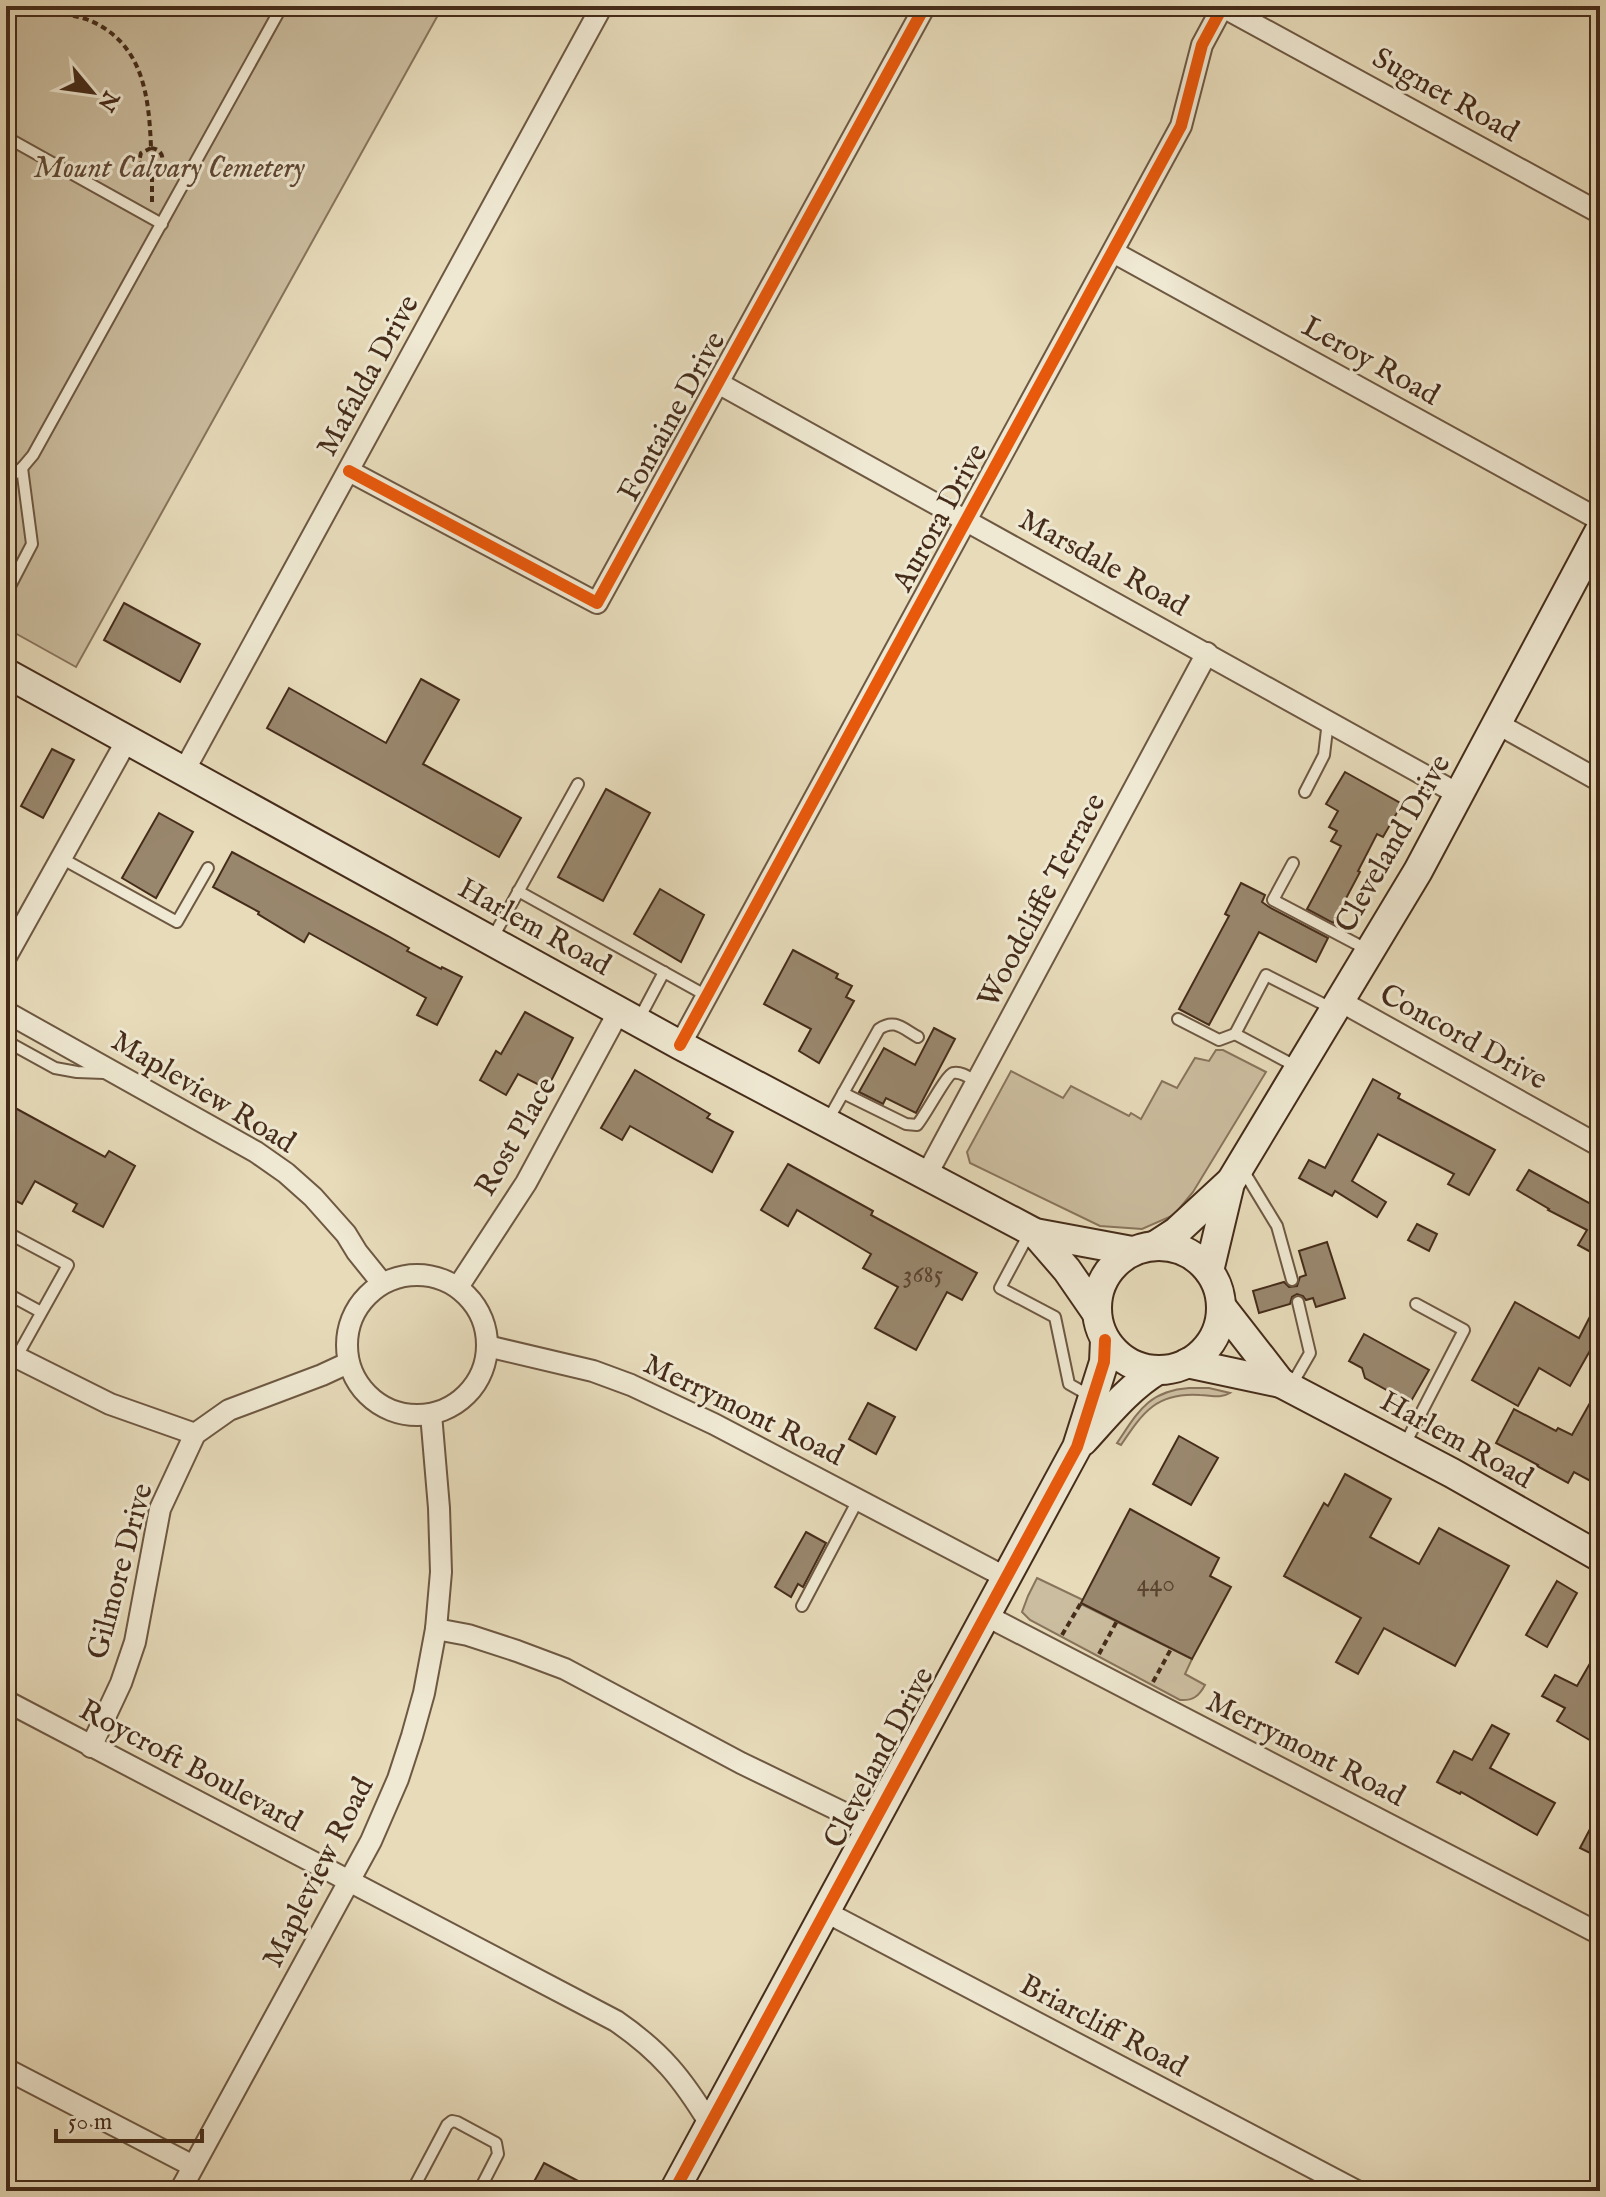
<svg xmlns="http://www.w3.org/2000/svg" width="1606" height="2197" font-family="'IM FELL English',serif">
	<rect width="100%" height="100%" fill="#e7dbba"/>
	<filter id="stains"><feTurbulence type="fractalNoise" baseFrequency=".0025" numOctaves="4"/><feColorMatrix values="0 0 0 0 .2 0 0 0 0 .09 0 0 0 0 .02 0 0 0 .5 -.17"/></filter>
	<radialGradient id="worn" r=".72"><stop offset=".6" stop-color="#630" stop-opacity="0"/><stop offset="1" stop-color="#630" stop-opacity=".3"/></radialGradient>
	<g fill="#cbbd9f" stroke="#88745c" stroke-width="2">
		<polygon points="6,6 443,6 76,667 6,628"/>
		<polygon points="1216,1050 1223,1050 1266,1072 1193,1192 1174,1215 1142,1229 1100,1226 970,1163 967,1152 1011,1071 1063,1098 1071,1086 1129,1116 1131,1113 1141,1119 1162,1081 1177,1088 1195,1058 1209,1061"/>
		<path d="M1189,1388h20l21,5c-10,6 -19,2 -30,2 -43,-3 -57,17 -79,50l-4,-2c21,-31 31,-52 72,-55z"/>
		<path d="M1037,1578l46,22 -2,4 111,55 -7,15 20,11c-6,11 -12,16 -25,15l-150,-80 -8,-8 6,-16z"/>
	</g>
	<g fill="#99876d" stroke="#452c1a" stroke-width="2">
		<polygon points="124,603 200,644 180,682 104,640"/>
		<polygon points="421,679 459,700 423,764 521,818 499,857 267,728 289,688 386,743"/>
		<polygon points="52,749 74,760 43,818 21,806"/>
		<polygon points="1345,772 1402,804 1383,837 1377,834 1358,871 1360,872 1333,923 1307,909 1341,846 1331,841 1337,831 1329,827 1338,811 1326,804"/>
		<polygon points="606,789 650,813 603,901 558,877"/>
		<polygon points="159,813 193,832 156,898 122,878"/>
		<polygon points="232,852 388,936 409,948 407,951 441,969 442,967 462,977 437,1025 417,1015 426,998 309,933 304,942 258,914 259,912 213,887"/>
		<polygon points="1241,883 1265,895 1262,902 1269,907 1328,938 1316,962 1259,932 1209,1025 1179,1009 1229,916 1225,914"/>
		<polygon points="660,889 704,915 681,962 634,934"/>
		<polygon points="793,950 838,974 836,978 852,986 846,997 854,1001 819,1063 799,1051 811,1029 764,1004"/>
		<polygon points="525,1012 573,1038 547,1089 518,1074 506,1095 480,1080 496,1051 501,1054"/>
		<polygon points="934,1028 955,1039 916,1113 886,1098 883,1104 859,1092 884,1048 915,1065"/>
		<polygon points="635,1070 710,1114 707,1118 733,1132 712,1172 630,1126 622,1140 601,1128"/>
		<polygon points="1373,1079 1400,1094 1398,1098 1495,1150 1469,1195 1448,1184 1454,1174 1378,1134 1352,1181 1386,1202 1377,1217 1335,1191 1332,1196 1299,1178 1309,1160 1325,1168"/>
		<polygon points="6,1103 105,1157 109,1151 135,1166 103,1227 73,1211 77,1204 35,1181 22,1204 6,1196"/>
		<polygon points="788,1164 873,1211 871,1215 977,1273 962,1300 947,1292 916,1350 875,1328 898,1287 863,1268 871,1254 797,1210 788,1226 761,1210"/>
		<polygon points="1529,1170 1598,1208 1600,1205 1600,1257 1578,1245 1587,1230 1548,1210 1549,1209 1517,1190"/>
		<polygon points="1417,1224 1437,1234 1429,1251 1408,1240"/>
		<polygon points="1327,1242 1345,1298 1316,1307 1313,1298 1306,1300 1303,1296 1297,1294 1292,1297 1290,1304 1259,1313 1253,1291 1284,1282 1289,1287 1297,1286 1300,1277 1306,1275 1299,1251"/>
		<polygon points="1600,1297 1600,1333 1570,1386 1539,1368 1518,1406 1472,1380 1515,1302 1579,1338"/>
		<polygon points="1364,1334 1429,1370 1410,1403 1365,1378 1362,1368 1349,1361"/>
		<polygon points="1600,1385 1600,1486 1574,1472 1568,1483 1537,1466 1538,1465 1496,1443 1514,1409 1556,1431 1558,1428 1572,1435"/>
		<polygon points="868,1403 895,1417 876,1454 849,1439"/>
		<polygon points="1179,1436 1218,1458 1191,1505 1153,1484"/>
		<polygon points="1345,1474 1391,1499 1370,1537 1419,1564 1439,1528 1509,1566 1455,1666 1384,1628 1358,1674 1336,1662 1361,1618 1284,1576 1324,1503 1328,1506"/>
		<polygon points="1130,1509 1219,1558 1210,1576 1231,1587 1192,1659 1081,1603"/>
		<polygon points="806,1532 826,1543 803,1587 798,1584 791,1597 775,1587"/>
		<polygon points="1557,1581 1577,1593 1547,1647 1526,1635"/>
		<polygon points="1600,1646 1600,1746 1557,1721 1565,1708 1542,1696 1555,1675 1577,1686"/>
		<polygon points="1492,1725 1509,1734 1490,1768 1555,1803 1537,1835 1461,1792 1460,1794 1437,1782 1454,1751 1472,1760"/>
		<polygon points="1600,1810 1600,1858 1580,1848"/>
		<polygon points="544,2163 597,2191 529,2191"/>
	</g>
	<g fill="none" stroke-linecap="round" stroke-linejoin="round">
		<defs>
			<g id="lane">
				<polyline points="6,137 162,224"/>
				<polyline points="6,480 22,468 33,455 282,6"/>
				<polyline points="6,594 32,544 22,468"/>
				<polyline points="1305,792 1324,755 1328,721"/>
				<polyline points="61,858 177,922 208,868"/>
				<polyline points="1293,863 1273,900 1368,950"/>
				<polyline points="518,891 707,996"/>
				<polyline points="492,939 578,784"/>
				<polyline points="639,1019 664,972"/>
				<polyline points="1178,1019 1219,1040 1235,1034"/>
				<polyline points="6,1041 55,1068 77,1072 104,1073"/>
				<polyline points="1297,1067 1235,1034 1266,975 1333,1009"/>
				<path d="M843,1093l63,31 11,1c8,-9 29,-50 36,-52 8,-2 17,5 24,9"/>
				<path d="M828,1120l51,-91c16,-11 24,0 39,8"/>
				<polyline points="1243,1170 1277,1226 1292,1280"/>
				<polyline points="6,1232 68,1265 6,1376"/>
				<polyline points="1030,1232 1000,1288 1055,1317 1069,1384 1092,1397"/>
				<polyline points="6,1293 41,1312"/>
				<polyline points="1291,1386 1310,1353 1298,1302"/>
				<polyline points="1404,1446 1464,1330 1416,1304"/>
				<polyline points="802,1606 858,1500"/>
				<polyline points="412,2191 447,2125 452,2121 457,2122 496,2143 498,2154 479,2191"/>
			</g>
			<g id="street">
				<polyline points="1221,6 1600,213"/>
				<polyline points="1113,252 1600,520"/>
				<polyline points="718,383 1460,795"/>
				<polyline points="349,471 597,603 925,6"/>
				<polyline points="1498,724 1600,781"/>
				<polyline points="184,771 602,6"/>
				<polyline points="6,957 127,740"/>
				<polyline points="1340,1001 1600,1146"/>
				<polyline points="6,1012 256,1152 286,1173 313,1197 346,1234 357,1252 382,1283"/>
				<polyline points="680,1045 1181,126 1202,45 1223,6"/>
				<polyline points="927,1174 1207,653"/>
				<circle cx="417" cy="1345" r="70"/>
				<polyline points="458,1287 526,1183 619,1011"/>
				<polyline points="487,1346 593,1371 631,1385 714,1424 1005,1577"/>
				<polyline points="16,1357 110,1404 195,1434"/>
				<polyline points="985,1615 1600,1934"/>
				<polyline points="436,1629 468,1635 517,1651 565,1669 741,1763 871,1826"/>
				<path d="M6,1701l610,320c45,31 66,57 94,103"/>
				<polyline points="91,1747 121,1683 135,1642 160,1509 195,1434 229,1410 322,1375 348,1363"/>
				<polyline points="824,1911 1357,2191"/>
				<polyline points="6,2069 193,2166"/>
				<polyline points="180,2191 371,1841 398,1779 412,1736 424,1693 436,1629 441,1572 439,1508 431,1414"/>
			</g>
			<g id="secondary">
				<polyline points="6,673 680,1045 1035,1233 1132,1251"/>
				<polyline points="1035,1233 1067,1270 1096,1312"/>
				<polyline points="1156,1245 1176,1232 1229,1183"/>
				<circle cx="1159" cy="1308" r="62"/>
				<polyline points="1209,1271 1230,1183 1418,871 1600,530"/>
				<polyline points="1221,1306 1281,1383"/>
				<polyline points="1187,1363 1281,1383 1452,1473 1600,1557"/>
				<path d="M1083,1441c23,-25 46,-54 75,-71"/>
				<polyline points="674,2191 1077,1447 1104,1362 1105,1340"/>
			</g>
		</defs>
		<use href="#lane" stroke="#6e5842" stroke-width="14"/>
		<use href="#street" stroke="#6e5842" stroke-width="24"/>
		<use href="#secondary" stroke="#452c1a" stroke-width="32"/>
		<g stroke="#452c1a" stroke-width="4" stroke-dasharray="6 4" stroke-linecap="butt">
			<path d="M45,6c13,9 26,8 41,13 57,22 63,76 65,129"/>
			<polyline points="151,148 141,153 139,161 145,171 152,173"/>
			<path d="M151,148c10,1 13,8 11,18l-9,7"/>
			<polyline points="152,202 152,173"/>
			<polyline points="1062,1635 1081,1603"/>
			<polyline points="1099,1654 1117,1621"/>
			<polyline points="1153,1682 1171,1649"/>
		</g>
		<use href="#lane" stroke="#efe8d2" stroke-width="10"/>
		<use href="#street" stroke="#efe8d2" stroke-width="20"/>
		<use href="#secondary" stroke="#efe8d2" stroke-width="28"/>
		<defs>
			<g id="cycleway">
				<polyline points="349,471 597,603 925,6"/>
				<polyline points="680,1045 1181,126 1202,45 1223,6"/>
				<polyline points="674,2191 1077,1447 1104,1362 1105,1340"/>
			</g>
		</defs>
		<use href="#cycleway" stroke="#efe8d2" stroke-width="17"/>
		<use href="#cycleway" stroke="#e8590c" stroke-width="12"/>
	</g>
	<g text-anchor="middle" stroke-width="6" stroke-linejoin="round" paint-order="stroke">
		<g font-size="26" fill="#5a432f">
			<text x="923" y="1282">3685</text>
			<text x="1156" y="1591">440</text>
		</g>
		<g font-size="30" fill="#452c1a" stroke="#efe8d2">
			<text transform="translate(1446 94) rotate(29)" y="10">Sugnet Road</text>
			<text transform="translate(1371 360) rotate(29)" y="10">Leroy Road</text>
			<text transform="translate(367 375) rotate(-61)" y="10">Mafalda Drive</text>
			<text transform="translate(671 416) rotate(-61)" y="10">Fontaine Drive</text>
			<text transform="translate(939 517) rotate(-61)" y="10">Aurora Drive</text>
			<text transform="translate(1104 562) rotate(29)" y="10">Marsdale Road</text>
			<text transform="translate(1392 843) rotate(-60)" y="10">Cleveland Drive</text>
			<text transform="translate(1041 900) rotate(-62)" y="10">Woodcliffe Terrace</text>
			<text transform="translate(535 926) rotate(29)" y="10">Harlem Road</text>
			<text transform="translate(1464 1036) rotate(29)" y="10">Concord Drive</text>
			<text transform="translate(204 1091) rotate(31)" y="10">Mapleview Road</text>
			<text transform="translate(515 1136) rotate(-60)" y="10">Rost Place</text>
			<text transform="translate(744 1409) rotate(26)" y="10">Merrymont Road</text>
			<text transform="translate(1457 1439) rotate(29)" y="10">Harlem Road</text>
			<text transform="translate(119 1571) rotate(-75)" y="10">Gilmore Drive</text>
			<text transform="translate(1306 1748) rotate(27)" y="10">Merrymont Road</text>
			<text transform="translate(878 1757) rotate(-62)" y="10">Cleveland Drive</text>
			<text transform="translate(191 1765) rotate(28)" y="10">Roycroft Boulevard</text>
			<text transform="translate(317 1872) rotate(-63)" y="10">Mapleview Road</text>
			<text transform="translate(1104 2025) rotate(28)" y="10">Briarcliff Road</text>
		</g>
		<g font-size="30" font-style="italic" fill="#604935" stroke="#efe8d2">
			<text x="169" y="177">Mount Calvary Cemetery</text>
		</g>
	</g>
	<rect width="1606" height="2197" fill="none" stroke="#e7dbba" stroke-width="32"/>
	<rect x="8" y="8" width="1590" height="2181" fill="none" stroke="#452c1a" stroke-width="4"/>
	<rect x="16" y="16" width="1574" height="2165" fill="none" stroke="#452c1a" stroke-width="2"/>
	<g transform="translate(92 92) rotate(119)" stroke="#efe8d2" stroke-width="6" paint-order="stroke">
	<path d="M0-6L14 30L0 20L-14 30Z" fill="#452c1a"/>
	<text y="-12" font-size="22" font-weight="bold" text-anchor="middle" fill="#452c1a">N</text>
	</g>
	<path d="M56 2129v12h146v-12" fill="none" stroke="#452c1a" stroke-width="4"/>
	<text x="68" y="2129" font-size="24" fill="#452c1a" stroke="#efe8d2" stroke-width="6" paint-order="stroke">50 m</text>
	<rect width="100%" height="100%" filter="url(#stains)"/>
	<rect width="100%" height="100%" fill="url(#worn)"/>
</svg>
